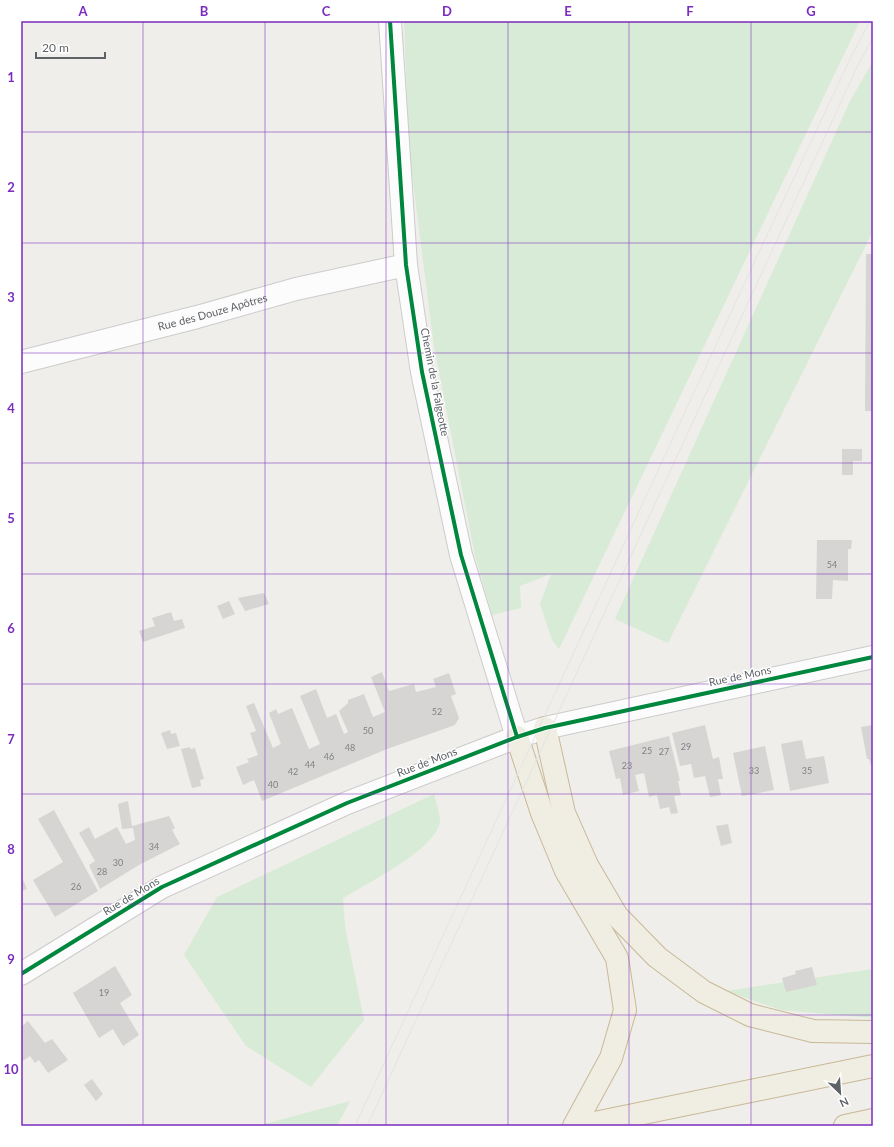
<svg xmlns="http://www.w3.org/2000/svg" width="894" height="1147" font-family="Lato,sans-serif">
	<rect width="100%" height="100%" fill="#efeeea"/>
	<g fill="#d8ebd6">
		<polygon points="404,21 860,21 559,649 552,640 540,604 551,574 520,586 521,608 492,615 475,556 434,347 409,151"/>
		<polygon points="873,61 873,231 668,643 615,619 850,101"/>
		<path d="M434,794c2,8 6,19 6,27 -3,28 -74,63 -97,77l2,28 19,94 -53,67 -65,-41 -62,-91 33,-58z"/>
		<polygon points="873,969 873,1018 781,1010 726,991"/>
		<polygon points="350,1101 337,1126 257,1126"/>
	</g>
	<g fill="#d6d5d3">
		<polygon points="866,254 873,254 873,411 865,411"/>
		<polygon points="842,449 862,449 862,461 853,461 853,475 842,475"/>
		<polygon points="817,540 852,540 851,549 848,549 848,581 833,580 832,599 816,599"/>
		<polygon points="264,593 269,604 245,611 238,598"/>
		<polygon points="229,601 235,614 223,619 217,606"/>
		<polygon points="171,612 174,621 182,619 185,628 143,642 139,631 155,626 152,618"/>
		<polygon points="382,672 389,691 414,684 416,692 436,687 433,679 449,673 456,694 451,696 459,718 455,725 387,749 262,801 254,780 243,785 236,767 249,762 247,759 258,755 250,733 256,731 246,706 254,703 273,748 281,744 269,713 276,709 278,714 292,708 309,749 320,744 300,696 316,689 327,718 336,714 344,734 348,732 339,711 348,703 348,700 364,694 373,717 385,712 371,677"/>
		<polygon points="705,725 713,759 719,757 723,779 718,779 721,795 710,797 705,776 694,778 691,764 680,766 672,733"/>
		<polygon points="873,725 873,765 871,765 869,759 867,759 861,727"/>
		<polygon points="170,730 171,734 176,733 180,746 167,749 161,733"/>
		<polygon points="669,736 680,781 678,781 681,795 674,796 678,813 671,814 669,807 660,809 657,795 649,797 644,773 635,775 639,791 623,795 620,778 616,779 609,751"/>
		<polygon points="802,740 806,759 824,756 829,783 790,791 781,744"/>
		<polygon points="765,746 774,790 742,796 733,753"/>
		<polygon points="190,747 190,749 195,748 204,779 200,780 201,786 192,788 181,749"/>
		<polygon points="128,801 132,826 169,816 175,828 172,830 180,844 139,865 100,889 89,865 95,861 79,833 89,827 95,839 117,827 126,844 135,840 133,828 122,829 118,804"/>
		<polygon points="54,810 98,891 55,917 33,880 63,862 38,819"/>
		<polygon points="728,824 732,843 721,846 716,826"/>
		<polygon points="21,875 27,889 21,891"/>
		<polygon points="115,966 132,995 120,1003 139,1035 123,1046 113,1029 99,1038 73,993"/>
		<polygon points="812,967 817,985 786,992 782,978 796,974 795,971"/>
		<polygon points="28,1021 45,1043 52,1039 68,1060 48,1073 39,1060 35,1063 30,1056 21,1062 21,1027"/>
		<polygon points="92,1079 103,1094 96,1101 84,1085"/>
	</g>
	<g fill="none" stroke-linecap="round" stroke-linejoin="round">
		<defs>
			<g id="minor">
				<polyline points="390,21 406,265 422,372 461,555 517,737"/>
				<path id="s1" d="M21,362l176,-45 99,-28 110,-24"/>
				<polyline points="21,974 162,887 347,803 517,737 545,728 873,657"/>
			</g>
			<g id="highway">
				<polyline points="545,728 564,813 587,865 617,916 657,957 704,992 750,1015 813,1031 873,1032"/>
				<polyline points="517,737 542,813 566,871 617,958 625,1010 611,1058 574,1126"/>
				<polyline points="580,1126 873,1066"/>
				<polyline points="845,1126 873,1120"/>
			</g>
		</defs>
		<use href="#minor" stroke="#cbcccc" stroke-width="24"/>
		<use href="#highway" stroke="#c8b996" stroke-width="24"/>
		<use href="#minor" stroke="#fdfcfc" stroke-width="22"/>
		<use href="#highway" stroke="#f0ede3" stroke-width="22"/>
		<g stroke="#e4e4e4" stroke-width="1">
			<polyline points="355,1126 752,267 850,59 870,21"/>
			<polyline points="367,1126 859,63 873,38"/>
		</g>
		<defs>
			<g id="cycleway">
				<polyline points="390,21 406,265 422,372 461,555 517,737"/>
				<polyline points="21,974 162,887 347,803 517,737 545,728 873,657"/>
			</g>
		</defs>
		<use href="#cycleway" stroke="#fff" stroke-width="6"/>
		<use href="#cycleway" stroke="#00873e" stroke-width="4"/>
	</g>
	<path fill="none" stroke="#7b2cbf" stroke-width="1" stroke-opacity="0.55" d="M143,21v1105M265,21v1105M386,21v1105M508,21v1105M629,21v1105M751,21v1105M21,132h852M21,243h852M21,353h852M21,463h852M21,574h852M21,684h852M21,794h852M21,904h852M21,1015h852"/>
	<g text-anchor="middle" stroke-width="3" stroke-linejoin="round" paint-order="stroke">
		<g font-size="9" fill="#7e8184">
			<text x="832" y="568">54</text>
			<text x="437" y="715">52</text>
			<text x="368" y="734">50</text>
			<text x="686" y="750">29</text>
			<text x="350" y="751">48</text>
			<text x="647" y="754">25</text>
			<text x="664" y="755">27</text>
			<text x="329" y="760">46</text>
			<text x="310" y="768">44</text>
			<text x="627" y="769">23</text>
			<text x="754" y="774">33</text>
			<text x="807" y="774">35</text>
			<text x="293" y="775">42</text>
			<text x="273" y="788">40</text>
			<text x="154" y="850">34</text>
			<text x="118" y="866">30</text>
			<text x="102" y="875">28</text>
			<text x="76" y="890">26</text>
			<text x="104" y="996">19</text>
		</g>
		<g font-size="11" fill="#5f6368" stroke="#fff">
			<text dy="4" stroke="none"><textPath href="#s1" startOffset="198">Rue des Douze Apôtres</textPath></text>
			<text transform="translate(435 382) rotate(79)" y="4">Chemin de la Falgeotte</text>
			<text transform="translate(740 676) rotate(-12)" y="4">Rue de Mons</text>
			<text transform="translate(427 762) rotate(-21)" y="4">Rue de Mons</text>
			<text transform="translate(131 896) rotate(-31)" y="4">Rue de Mons</text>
		</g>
	</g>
	<rect width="894" height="1147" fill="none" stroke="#ffffff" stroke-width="44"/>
	<g transform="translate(840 1093) rotate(155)" stroke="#ffffff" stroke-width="3" paint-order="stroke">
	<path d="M0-3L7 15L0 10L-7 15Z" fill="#5f6368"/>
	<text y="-6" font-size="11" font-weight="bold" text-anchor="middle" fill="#5f6368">N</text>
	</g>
	<path d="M36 52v6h69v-6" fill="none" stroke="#5f6368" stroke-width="2"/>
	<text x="42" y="52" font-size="12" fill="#5f6368" stroke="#ffffff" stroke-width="3" paint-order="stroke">20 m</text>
	<rect x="22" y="22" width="850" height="1103" fill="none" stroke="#7b2cbf" stroke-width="1.5"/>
	<g font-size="13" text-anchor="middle" font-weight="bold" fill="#7b2cbf">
		<text x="83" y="16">A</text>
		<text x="204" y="16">B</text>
		<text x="326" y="16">C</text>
		<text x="447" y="16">D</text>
		<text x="568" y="16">E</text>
		<text x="690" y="16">F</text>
		<text x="811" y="16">G</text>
		<text x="11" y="82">1</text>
		<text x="11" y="192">2</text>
		<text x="11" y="302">3</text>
		<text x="11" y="413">4</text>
		<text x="11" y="523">5</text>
		<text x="11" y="633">6</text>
		<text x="11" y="744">7</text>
		<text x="11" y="854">8</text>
		<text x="11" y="964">9</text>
		<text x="11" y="1074">10</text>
	</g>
</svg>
